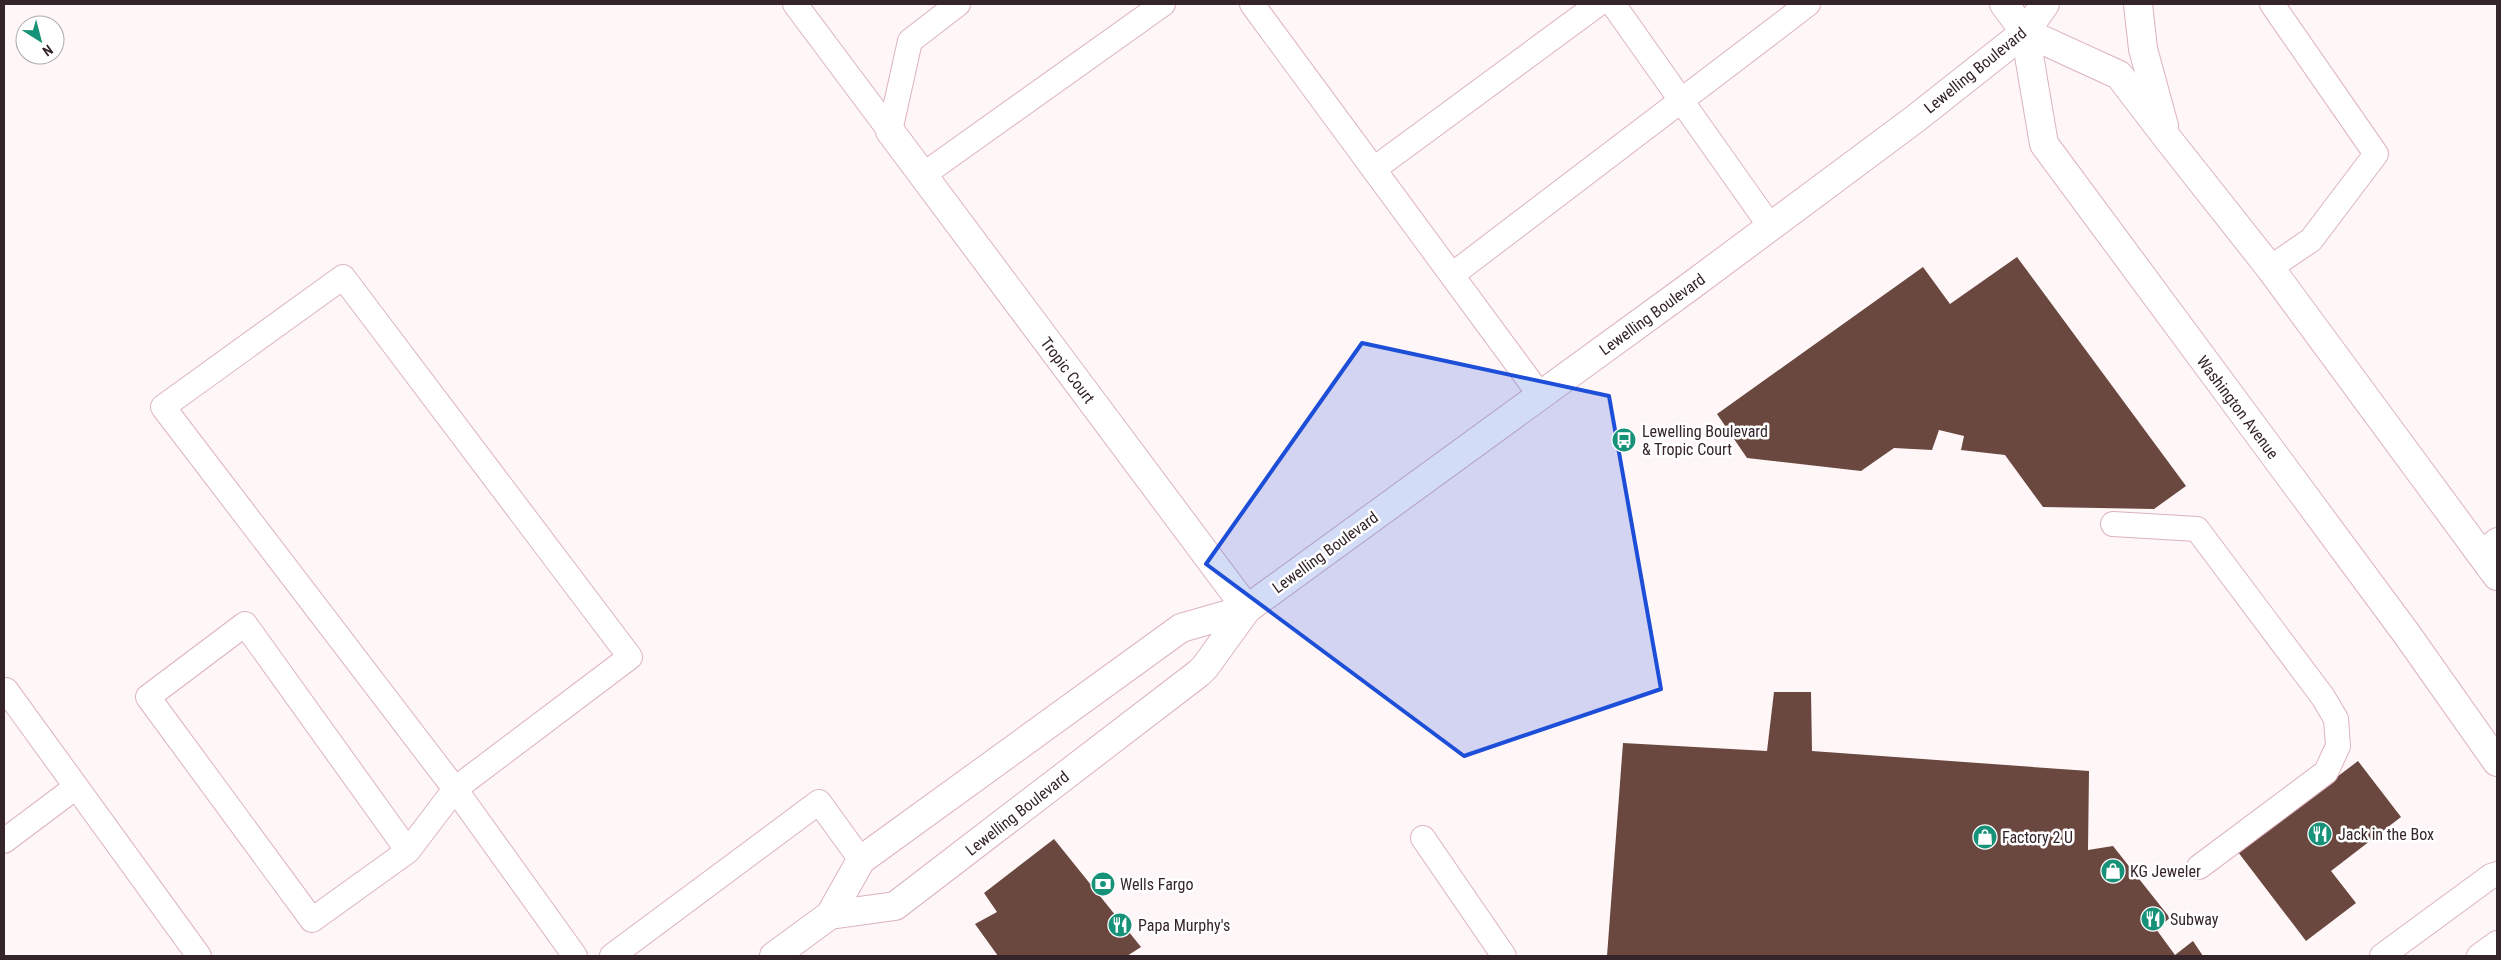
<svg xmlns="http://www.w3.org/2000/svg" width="2501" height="960" font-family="'Roboto Condensed',sans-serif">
	<rect width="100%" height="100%" fill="#fff6f8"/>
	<g fill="#6a483f">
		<polygon points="2017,257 2186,486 2154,509 2043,507 2005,455 1961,450 1964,436 1939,430 1932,450 1894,448 1861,471 1747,458 1717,414 1923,267 1950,304"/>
		<polygon points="1774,692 1811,692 1812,751 2089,771 2088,850 2113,846 2170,918 2156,929 2175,955 2193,941 2203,956 1607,956 1623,743 1767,751"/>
		<polygon points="2358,761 2401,817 2331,871 2356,903 2306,941 2238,852"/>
		<polygon points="1054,839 1141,947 1127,956 998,956 975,924 997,912 984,893"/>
	</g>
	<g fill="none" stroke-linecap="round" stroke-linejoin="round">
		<defs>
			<g id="lane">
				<polyline points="795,4 890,131"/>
				<polyline points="1252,4 1540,395"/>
				<polyline points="1613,4 1770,226"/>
				<polyline points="890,131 910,41 958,4"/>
				<polyline points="1374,169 1598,4"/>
				<polyline points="923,175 1163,4"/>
				<polyline points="2270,268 2311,240 2376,154 2272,4"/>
				<polyline points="1452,275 1808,4"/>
				<polyline points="2113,524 2197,529 2323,697 2336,719 2338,746 2326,772 2199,867"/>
				<polyline points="2481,553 2497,540"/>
				<polyline points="4,692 6,690 199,956"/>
				<polyline points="1423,838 1504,956"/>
				<polyline points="4,841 76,787"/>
				<polyline points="408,851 245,624 148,697 312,920 408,851 455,789 630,657 343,277 163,407 455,789 575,956"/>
				<polyline points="612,956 819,802 861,860"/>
				<polyline points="2382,956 2491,876 2497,874"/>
				<polyline points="2479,956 2497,943"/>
			</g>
			<polyline id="street" points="890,131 1247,609"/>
			<g id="secondary">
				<polyline points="2004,4 2025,32 2119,75 2168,139 2270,268 2497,576"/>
				<polyline points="2138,4 2143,49 2164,126"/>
				<polyline points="2025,32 2044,144 2406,633 2497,762"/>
				<polyline points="830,915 895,906 1199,673 1205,667 1247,609 1692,285 1915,119 2025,32 2045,4"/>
				<polyline points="774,956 830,915 861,860 1181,628 1247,609"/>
			</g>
		</defs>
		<use href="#lane" stroke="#dcb3be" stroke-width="26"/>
		<use href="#street" stroke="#dcb3be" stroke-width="30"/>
		<use href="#secondary" stroke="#dcb3be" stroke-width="30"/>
		<use href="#lane" stroke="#fff" stroke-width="24"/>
		<use href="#street" stroke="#fff" stroke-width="28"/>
		<use href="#secondary" stroke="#fff" stroke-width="28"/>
	</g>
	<path fill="#1d4ed8" fill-opacity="0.2" stroke="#1d4ed8" stroke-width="4" stroke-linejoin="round" d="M1362,343l247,53 52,293 -197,67 -258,-192z"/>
	<defs>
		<symbol id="bus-disc" viewBox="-11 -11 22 22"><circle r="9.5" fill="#169278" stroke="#fff"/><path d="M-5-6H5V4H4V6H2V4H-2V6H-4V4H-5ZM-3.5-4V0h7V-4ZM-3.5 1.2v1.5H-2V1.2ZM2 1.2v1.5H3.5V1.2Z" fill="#fff"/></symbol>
		<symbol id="restaurant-disc" viewBox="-11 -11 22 22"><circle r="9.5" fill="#169278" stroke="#fff"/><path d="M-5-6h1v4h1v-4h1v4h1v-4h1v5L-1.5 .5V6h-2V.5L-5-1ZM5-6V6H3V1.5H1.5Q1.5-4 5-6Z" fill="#fff"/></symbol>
		<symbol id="shop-disc" viewBox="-11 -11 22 22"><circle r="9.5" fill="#169278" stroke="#fff"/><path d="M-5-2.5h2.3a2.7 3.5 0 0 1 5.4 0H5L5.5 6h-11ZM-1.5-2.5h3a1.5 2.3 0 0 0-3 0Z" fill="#fff"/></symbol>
		<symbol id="bank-disc" viewBox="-11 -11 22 22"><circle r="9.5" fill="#169278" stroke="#fff"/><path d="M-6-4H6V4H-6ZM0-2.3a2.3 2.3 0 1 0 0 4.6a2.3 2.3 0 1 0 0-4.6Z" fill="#fff"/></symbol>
	</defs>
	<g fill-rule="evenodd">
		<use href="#bus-disc" x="1610" y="426" width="28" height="28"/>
		<use href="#restaurant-disc" x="2306" y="820" width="28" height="28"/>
		<use href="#shop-disc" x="1971" y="823" width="28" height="28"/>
		<use href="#shop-disc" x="2099" y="857" width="28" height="28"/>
		<use href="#bank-disc" x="1089" y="870" width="28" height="28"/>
		<use href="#restaurant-disc" x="2139" y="905" width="28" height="28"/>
		<use href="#restaurant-disc" x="1106" y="911" width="28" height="28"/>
	</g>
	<g text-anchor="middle" stroke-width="5" stroke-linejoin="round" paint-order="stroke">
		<g font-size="16" fill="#35252a" stroke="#fff">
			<text transform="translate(1975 70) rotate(-39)" y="6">Lewelling Boulevard</text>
			<text transform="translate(1652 314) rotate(-36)" y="6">Lewelling Boulevard</text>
			<text transform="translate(1068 370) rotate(53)" y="6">Tropic Court</text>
			<text transform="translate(2238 407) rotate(53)" y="6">Washington Avenue</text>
			<text transform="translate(1325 552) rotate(-36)" y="6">Lewelling Boulevard</text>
			<text transform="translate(1017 813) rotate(-38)" y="6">Lewelling Boulevard</text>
		</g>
		<g font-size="16" fill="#35252a" stroke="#fff" text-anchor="start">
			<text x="1642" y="437">Lewelling Boulevard<tspan x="1642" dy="18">&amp; Tropic Court</tspan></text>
			<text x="2338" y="840">Jack in the Box</text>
			<text x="2002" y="843">Factory 2 U</text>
			<text x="2130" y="877">KG Jeweler</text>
			<text x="1120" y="890">Wells Fargo</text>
			<text x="2170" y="925">Subway</text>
			<text x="1138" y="931">Papa Murphy's</text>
		</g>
	</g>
	<rect width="2501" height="960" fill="none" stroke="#35252a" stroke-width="10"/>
	<g transform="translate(40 40) rotate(144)"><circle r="24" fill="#ffffff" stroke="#aea8aa"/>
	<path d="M0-4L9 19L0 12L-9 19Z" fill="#169278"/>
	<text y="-8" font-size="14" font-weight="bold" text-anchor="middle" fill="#35252a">N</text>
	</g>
</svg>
